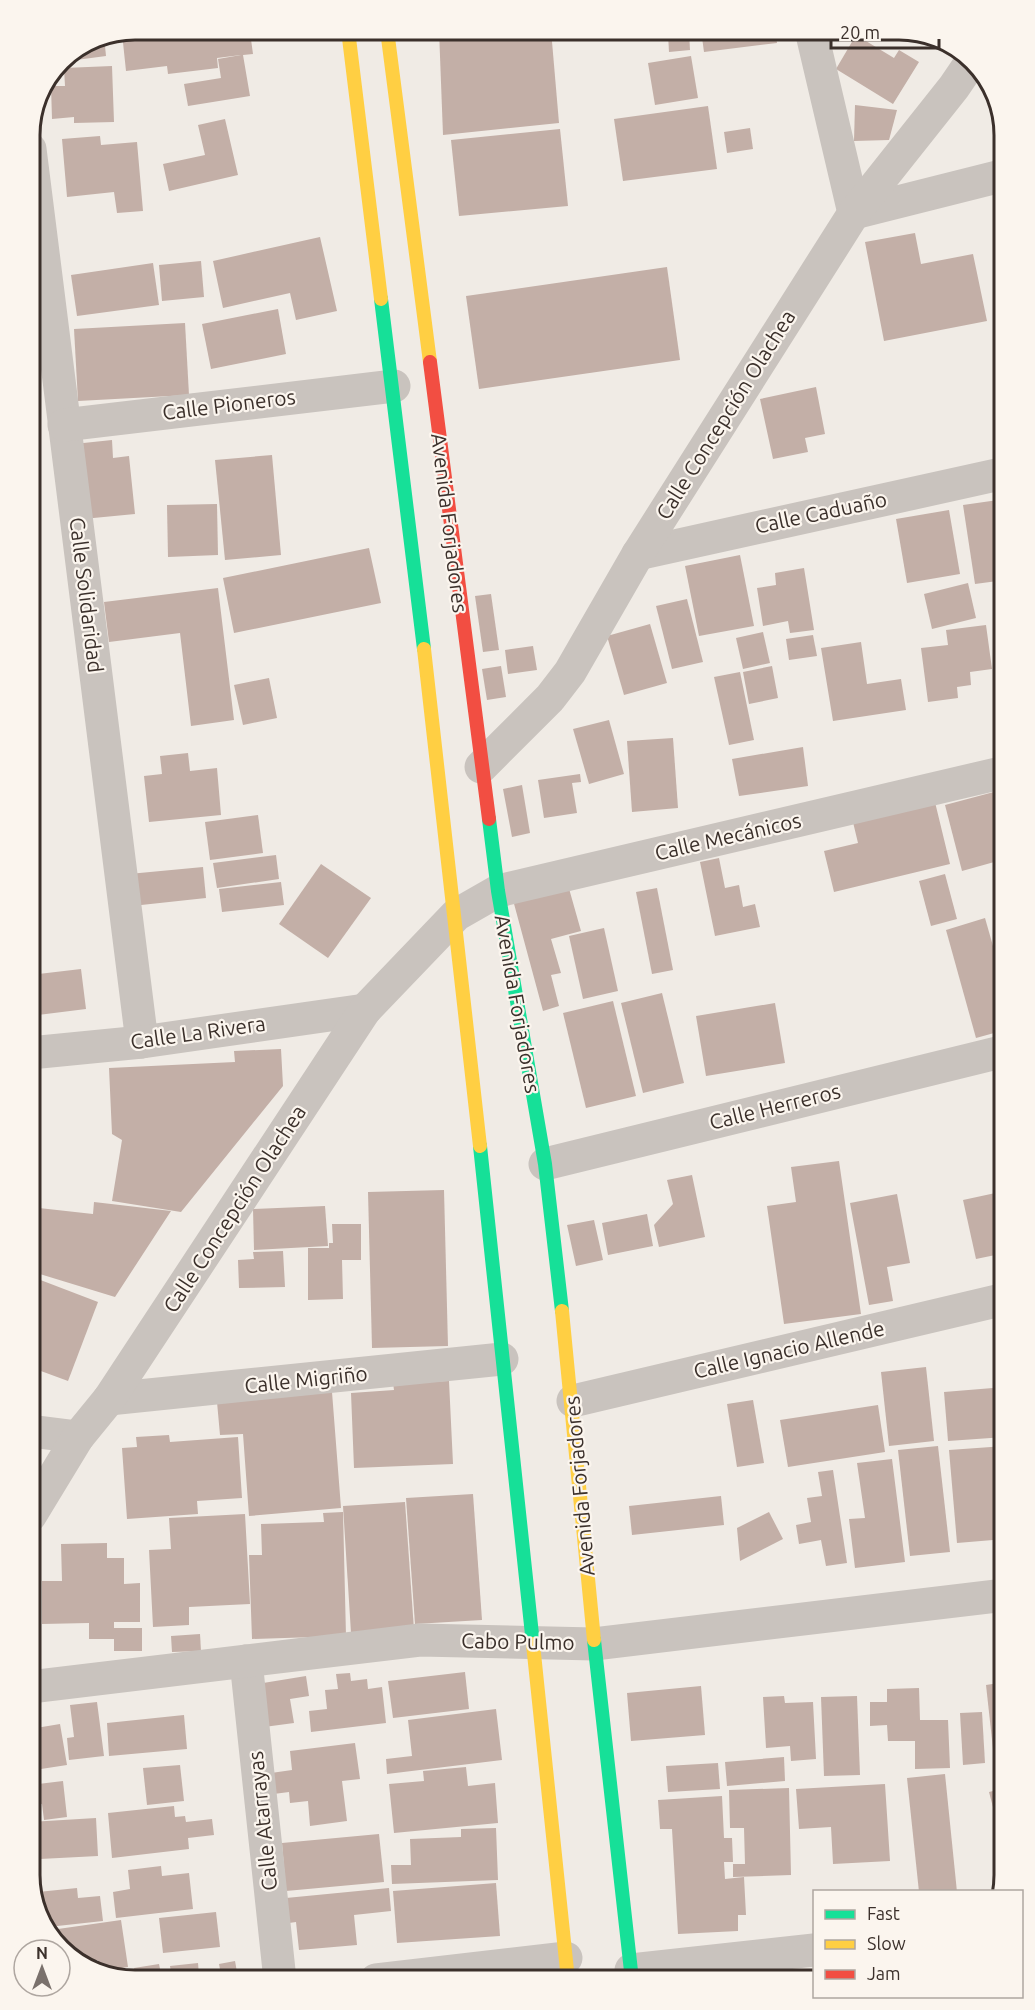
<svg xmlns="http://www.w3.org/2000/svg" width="1035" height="2010" font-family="Ubuntu,sans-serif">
	<rect width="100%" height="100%" fill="#f0ebe5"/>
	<g fill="#c3afa7">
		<polygon points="136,30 219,30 220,35 250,32 253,54 243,55 250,96 188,106 184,84 221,78 218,59 241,55 217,58 218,68 168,74 167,66 126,71 122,33"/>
		<polygon points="439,30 551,30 559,123 443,135"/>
		<polygon points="701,30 775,30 777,43 704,52"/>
		<polygon points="689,32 690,50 669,52 668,34"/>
		<polygon points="856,35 894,58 899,50 919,62 893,104 836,69"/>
		<polygon points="104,36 106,56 61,62 96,38"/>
		<polygon points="691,56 698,98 655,105 648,63"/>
		<polygon points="112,66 114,122 74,123 74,117 52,119 51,86 65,86 64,68"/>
		<polygon points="855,105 897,110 889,140 854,141"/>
		<polygon points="708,106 717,169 623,181 614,119"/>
		<polygon points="225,119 238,175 169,191 163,164 205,155 198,125"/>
		<polygon points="750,128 753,149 727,153 724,132"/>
		<polygon points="560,129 568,206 459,216 451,140"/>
		<polygon points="100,136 101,145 137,142 143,211 117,213 114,192 67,197 62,139"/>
		<polygon points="915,233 921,264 973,254 987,321 884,341 865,242"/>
		<polygon points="320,237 337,311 296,320 290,293 223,308 213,261"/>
		<polygon points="201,261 204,297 162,301 159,265"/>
		<polygon points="153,263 159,305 77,316 71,275"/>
		<polygon points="667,267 680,360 479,389 466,296"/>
		<polygon points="278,309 286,354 211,369 202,324"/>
		<polygon points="185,323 189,395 78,401 74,329"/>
		<polygon points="816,387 825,434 805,438 808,452 773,459 760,399"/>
		<polygon points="112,440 113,458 129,456 135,514 83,519 74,444"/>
		<polygon points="272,455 281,555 225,560 215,460"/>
		<polygon points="1005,499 1005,580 975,584 963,505"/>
		<polygon points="217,504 218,555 168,557 167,505"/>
		<polygon points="949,510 960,574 907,583 896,519"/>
		<polygon points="369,548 381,603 234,633 223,578"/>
		<polygon points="740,555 754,626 699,636 685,566"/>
		<polygon points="804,568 814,630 790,633 788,621 763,626 757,588 776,585 775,573"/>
		<polygon points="968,583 976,618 932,629 924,594"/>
		<polygon points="218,588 234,720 191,726 180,633 109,642 104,602"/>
		<polygon points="491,594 499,650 483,652 475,596"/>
		<polygon points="687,599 703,662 672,669 656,606"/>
		<polygon points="650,624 667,683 624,695 607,636"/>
		<polygon points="986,625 992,669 970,672 971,685 957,687 958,698 928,702 921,648 948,645 946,630"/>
		<polygon points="763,632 770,663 743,669 736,638"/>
		<polygon points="813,635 817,656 789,660 786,639"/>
		<polygon points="861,642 867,684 901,679 906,710 833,721 821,648"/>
		<polygon points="533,646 537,670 508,674 505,650"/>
		<polygon points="30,662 34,662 37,706 30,706"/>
		<polygon points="501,666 506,697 487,700 482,669"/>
		<polygon points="772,666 778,698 749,704 743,672"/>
		<polygon points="740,672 754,740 729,745 714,677"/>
		<polygon points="269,678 277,718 243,725 234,685"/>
		<polygon points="609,720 624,774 589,784 573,729"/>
		<polygon points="673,738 678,808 632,812 627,741"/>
		<polygon points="803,747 808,786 739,796 732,759"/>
		<polygon points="188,753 190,771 217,768 221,815 149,822 144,776 162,774 160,756"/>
		<polygon points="580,774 581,782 572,783 577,813 544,818 538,780"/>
		<polygon points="522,785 530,833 512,837 503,789"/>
		<polygon points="1005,789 1005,859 962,871 945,805"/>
		<polygon points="934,798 950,864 834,892 824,851 858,843 852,818"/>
		<polygon points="30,812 41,874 30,876"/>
		<polygon points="258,815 263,853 210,860 205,822"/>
		<polygon points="276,855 279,879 217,888 213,863"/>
		<polygon points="719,858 725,888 739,885 743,907 755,904 760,927 715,936 700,862"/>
		<polygon points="321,864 371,898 328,958 279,924"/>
		<polygon points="203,867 206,898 132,906 129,874"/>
		<polygon points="945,874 957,919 931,926 919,881"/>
		<polygon points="281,882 284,905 222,912 219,889"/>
		<polygon points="568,885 581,931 551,939 561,973 551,975 559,1006 543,1011 513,900"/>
		<polygon points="657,888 673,970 652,974 636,892"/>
		<polygon points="30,907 37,952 30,953"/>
		<polygon points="985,918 1005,988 1005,1030 976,1038 946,930"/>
		<polygon points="604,928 618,991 583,999 569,936"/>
		<polygon points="81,969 86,1009 30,1016 30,975"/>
		<polygon points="662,993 684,1083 643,1093 621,1003"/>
		<polygon points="613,1001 636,1096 586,1108 563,1013"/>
		<polygon points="775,1003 785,1063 706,1076 696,1016"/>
		<polygon points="281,1049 283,1086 181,1212 112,1201 122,1140 112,1134 109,1068 235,1062 234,1051"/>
		<polygon points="30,1075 38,1075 34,1187 30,1187"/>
		<polygon points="839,1161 861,1314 784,1324 767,1206 796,1202 791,1167"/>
		<polygon points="692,1175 705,1237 659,1247 654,1225 673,1204 667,1180"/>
		<polygon points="444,1190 448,1346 372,1348 368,1192"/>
		<polygon points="1000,1192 1005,1216 1005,1253 976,1259 963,1200"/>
		<polygon points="897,1194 910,1263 887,1267 893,1301 869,1305 850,1203"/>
		<polygon points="94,1202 171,1211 115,1297 30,1271 30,1207 93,1214"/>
		<polygon points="325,1206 328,1246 254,1250 253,1209"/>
		<polygon points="647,1214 653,1246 608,1255 602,1223"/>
		<polygon points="594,1220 603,1260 576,1266 567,1225"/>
		<polygon points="332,1224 361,1224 361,1260 342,1260 343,1299 308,1300 308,1248 329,1248 329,1243 333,1243"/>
		<polygon points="283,1251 285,1287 239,1288 238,1260 254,1259 253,1252"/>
		<polygon points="30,1276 98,1302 68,1381 30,1367"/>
		<polygon points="926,1367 934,1441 889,1446 881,1372"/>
		<polygon points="449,1381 453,1464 354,1468 351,1393 394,1390 393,1383"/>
		<polygon points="1005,1387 1005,1437 948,1441 944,1392"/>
		<polygon points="332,1392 341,1508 249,1516 243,1434 220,1435 217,1402"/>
		<polygon points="753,1400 764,1463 737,1467 727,1404"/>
		<polygon points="878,1405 885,1452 788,1467 780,1420"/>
		<polygon points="169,1435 170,1442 238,1437 242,1498 197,1501 198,1514 127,1519 122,1448 137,1447 136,1437"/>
		<polygon points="938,1446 950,1552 910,1556 898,1450"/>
		<polygon points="1005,1446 1005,1539 957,1543 949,1450"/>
		<polygon points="892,1459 905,1562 855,1568 849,1519 865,1518 857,1463"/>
		<polygon points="833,1470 847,1563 826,1566 821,1540 799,1544 796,1525 811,1522 807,1498 822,1496 818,1472"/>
		<polygon points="473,1494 482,1620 415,1624 406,1498"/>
		<polygon points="721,1496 724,1525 632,1535 629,1506"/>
		<polygon points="405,1502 414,1630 351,1633 343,1506"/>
		<polygon points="343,1512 346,1636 252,1639 249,1555 262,1555 261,1524 324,1522 323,1513"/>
		<polygon points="769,1512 783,1539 740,1561 737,1528"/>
		<polygon points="245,1514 250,1604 189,1607 189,1625 153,1627 149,1550 171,1549 169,1518"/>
		<polygon points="107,1543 107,1558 124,1558 124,1584 140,1583 140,1622 114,1622 114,1628 142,1628 142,1651 114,1651 114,1639 89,1639 89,1623 42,1624 42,1581 62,1581 61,1544"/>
		<polygon points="200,1634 201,1651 172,1652 171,1636"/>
		<polygon points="465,1672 469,1709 393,1718 388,1681"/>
		<polygon points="350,1673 351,1681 367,1679 368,1689 382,1687 386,1723 311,1732 309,1711 327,1709 325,1690 338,1689 336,1674"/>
		<polygon points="306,1676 309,1696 290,1699 294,1723 264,1727 257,1684"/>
		<polygon points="1005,1682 1005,1748 993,1749 986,1685"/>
		<polygon points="701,1686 705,1735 631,1741 627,1693"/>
		<polygon points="919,1688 920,1720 948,1720 950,1768 915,1769 915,1741 888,1741 887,1725 870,1726 870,1702 887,1702 887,1689"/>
		<polygon points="784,1696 785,1703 813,1702 816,1759 791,1761 790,1746 766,1748 763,1697"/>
		<polygon points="857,1696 860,1775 824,1776 821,1697"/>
		<polygon points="97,1702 104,1756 69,1760 67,1738 74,1737 70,1705"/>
		<polygon points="496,1709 502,1760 387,1774 386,1759 412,1756 408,1720"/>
		<polygon points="982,1712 985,1763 963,1765 960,1713"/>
		<polygon points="184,1715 187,1749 109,1756 107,1723"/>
		<polygon points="60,1724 67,1765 41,1769 38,1750 30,1752 30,1729"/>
		<polygon points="355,1743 360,1779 342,1781 347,1821 310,1826 308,1801 290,1803 289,1792 266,1795 264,1774 292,1770 290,1751"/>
		<polygon points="784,1757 785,1781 727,1786 725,1762"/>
		<polygon points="718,1763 720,1789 668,1792 666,1766"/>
		<polygon points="180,1765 184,1801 147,1805 143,1768"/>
		<polygon points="466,1767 468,1786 495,1783 498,1823 394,1833 389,1784 424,1781 423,1771"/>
		<polygon points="945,1774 957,1892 919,1892 907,1778"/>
		<polygon points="63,1781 67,1817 44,1820 42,1804 30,1805 30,1785"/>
		<polygon points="885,1784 890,1861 833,1864 831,1827 799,1829 796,1789"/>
		<polygon points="789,1788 791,1875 733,1877 733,1864 745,1864 744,1828 730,1828 729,1790"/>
		<polygon points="1005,1788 1005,1824 998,1826 989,1792"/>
		<polygon points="722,1796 724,1838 732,1838 733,1862 724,1862 725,1879 744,1877 746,1915 738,1915 738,1931 678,1934 672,1829 660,1829 658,1800"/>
		<polygon points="174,1806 175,1817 185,1816 186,1822 212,1819 214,1835 188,1838 189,1849 112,1858 108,1813"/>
		<polygon points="96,1818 98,1856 40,1859 38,1832 30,1833 30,1822"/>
		<polygon points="496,1828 498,1880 392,1884 391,1865 411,1865 410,1839 461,1837 461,1829"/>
		<polygon points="379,1834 384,1882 286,1891 282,1843"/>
		<polygon points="161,1866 162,1876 189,1873 193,1909 116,1918 113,1892 130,1889 128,1870"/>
		<polygon points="496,1883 500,1936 397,1943 393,1891"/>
		<polygon points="77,1888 78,1898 100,1896 103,1921 48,1927 38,1914 37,1911 41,1911 38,1892"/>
		<polygon points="389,1888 391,1911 354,1915 357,1945 299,1950 296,1922 289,1923 286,1898"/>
		<polygon points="216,1912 220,1947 163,1953 159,1918"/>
		<polygon points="121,1920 128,1967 103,1971 99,1970 98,1960 77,1962 51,1930"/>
		<polygon points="235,1961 237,1972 221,1975 219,1964"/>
		<polygon points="198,1963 199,1975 172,1979 170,1966"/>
		<polygon points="159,1964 162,1979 136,1980 134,1968"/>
	</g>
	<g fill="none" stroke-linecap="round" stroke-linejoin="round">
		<g stroke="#c9c3be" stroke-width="33">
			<polyline points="811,30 854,213 1005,175"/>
			<polyline points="30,149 142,1042"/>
			<polyline points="64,425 394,386"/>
			<polyline points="638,554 1005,473"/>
			<polyline points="481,767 550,698 570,672 638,554 854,213 954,87 971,62"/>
			<polyline points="30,1053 142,1042 365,1010"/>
			<polyline points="545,1164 1005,1051"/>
			<polyline points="109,1399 502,1359"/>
			<polyline points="573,1401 1005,1299"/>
			<polyline points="30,1431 78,1437"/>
			<polyline points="30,1516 78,1437 109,1399 365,1010 456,915 498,891 1005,772"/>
			<polyline points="246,1661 280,1980"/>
			<polyline points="30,1687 420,1640 594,1644 1005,1595"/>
			<polyline points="631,1970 814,1950"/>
			<polyline points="376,1980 566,1958"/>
		</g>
		<g stroke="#16e098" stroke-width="14">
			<polyline points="381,299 424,649"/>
			<polyline points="489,819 498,891 545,1164 562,1311"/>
			<polyline points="480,1146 533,1644"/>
			<polyline points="594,1640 632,1980"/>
		</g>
		<g stroke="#ffcf43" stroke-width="14">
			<polyline points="348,30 381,299"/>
			<polyline points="387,30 430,362"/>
			<polyline points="424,649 480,1146"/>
			<polyline points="562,1311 594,1640"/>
			<polyline points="533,1644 568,1980"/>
		</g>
		<polyline stroke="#f24e42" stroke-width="14" points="430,362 489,819"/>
	</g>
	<g text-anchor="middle" stroke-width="4.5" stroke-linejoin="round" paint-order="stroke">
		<g font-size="21" fill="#3b302b" stroke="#fbf5ee">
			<text transform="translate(229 405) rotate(-7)" y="7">Calle Pioneros</text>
			<text transform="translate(726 415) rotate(-58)" y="7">Calle Concepción Olachea</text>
			<text transform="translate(821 513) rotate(-12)" y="7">Calle Caduaño</text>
			<text transform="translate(449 523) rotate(83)" y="7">Avenida Forjadores</text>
			<text transform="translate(86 595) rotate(83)" y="7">Calle Solidaridad</text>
			<text transform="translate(728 837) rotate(-13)" y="7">Calle Mecánicos</text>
			<text transform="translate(517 1004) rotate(80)" y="7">Avenida Forjadores</text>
			<text transform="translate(198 1033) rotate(-8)" y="7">Calle La Rivera</text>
			<text transform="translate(775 1107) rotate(-14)" y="7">Calle Herreros</text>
			<text transform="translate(235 1209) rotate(-57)" y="7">Calle Concepción Olachea</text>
			<text transform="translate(789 1350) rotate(-13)" y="7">Calle Ignacio Allende</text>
			<text transform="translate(306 1380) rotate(-6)" y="7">Calle Migriño</text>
			<text transform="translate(580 1486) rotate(-95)" y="7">Avenida Forjadores</text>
			<text transform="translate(518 1642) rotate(1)" y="7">Cabo Pulmo</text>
			<text transform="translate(263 1821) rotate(-96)" y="7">Calle Atarrayas</text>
		</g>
	</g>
	<path d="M0 0H1035V2010H0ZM135 40H899A95 95 0 0 1 994 135V1875A95 95 0 0 1 899 1970H135A95 95 0 0 1 40 1875V135A95 95 0 0 1 135 40Z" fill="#fbf5ee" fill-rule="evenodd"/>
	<path fill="none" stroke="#3b302b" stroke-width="3" d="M135 40H899A95 95 0 0 1 994 135V1875A95 95 0 0 1 899 1970H135A95 95 0 0 1 40 1875V135A95 95 0 0 1 135 40Z"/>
	<rect x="813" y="1890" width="210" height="108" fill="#fbf5ee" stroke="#aea6a0" stroke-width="1.5"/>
	<rect x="825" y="1910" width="30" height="9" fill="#16e098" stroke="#aea6a0" stroke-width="1.5"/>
	<text x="867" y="1920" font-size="18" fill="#3b302b">Fast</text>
	<rect x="825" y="1940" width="30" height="9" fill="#ffcf43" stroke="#aea6a0" stroke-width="1.5"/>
	<text x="867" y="1950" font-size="18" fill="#3b302b">Slow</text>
	<rect x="825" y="1970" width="30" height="9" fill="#f24e42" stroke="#aea6a0" stroke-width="1.5"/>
	<text x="867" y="1980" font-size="18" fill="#3b302b">Jam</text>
	<g transform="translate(42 1968)"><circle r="28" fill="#fbf5ee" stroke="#aea6a0" stroke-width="1.5"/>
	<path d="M0-4.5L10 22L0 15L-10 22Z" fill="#7a716c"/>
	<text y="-9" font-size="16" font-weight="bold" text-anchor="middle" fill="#3b302b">N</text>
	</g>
	<path d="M831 39v9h108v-9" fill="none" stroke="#3b302b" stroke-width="3"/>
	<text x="840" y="39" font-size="18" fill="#3b302b" stroke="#fbf5ee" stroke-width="4.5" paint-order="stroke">20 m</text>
</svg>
